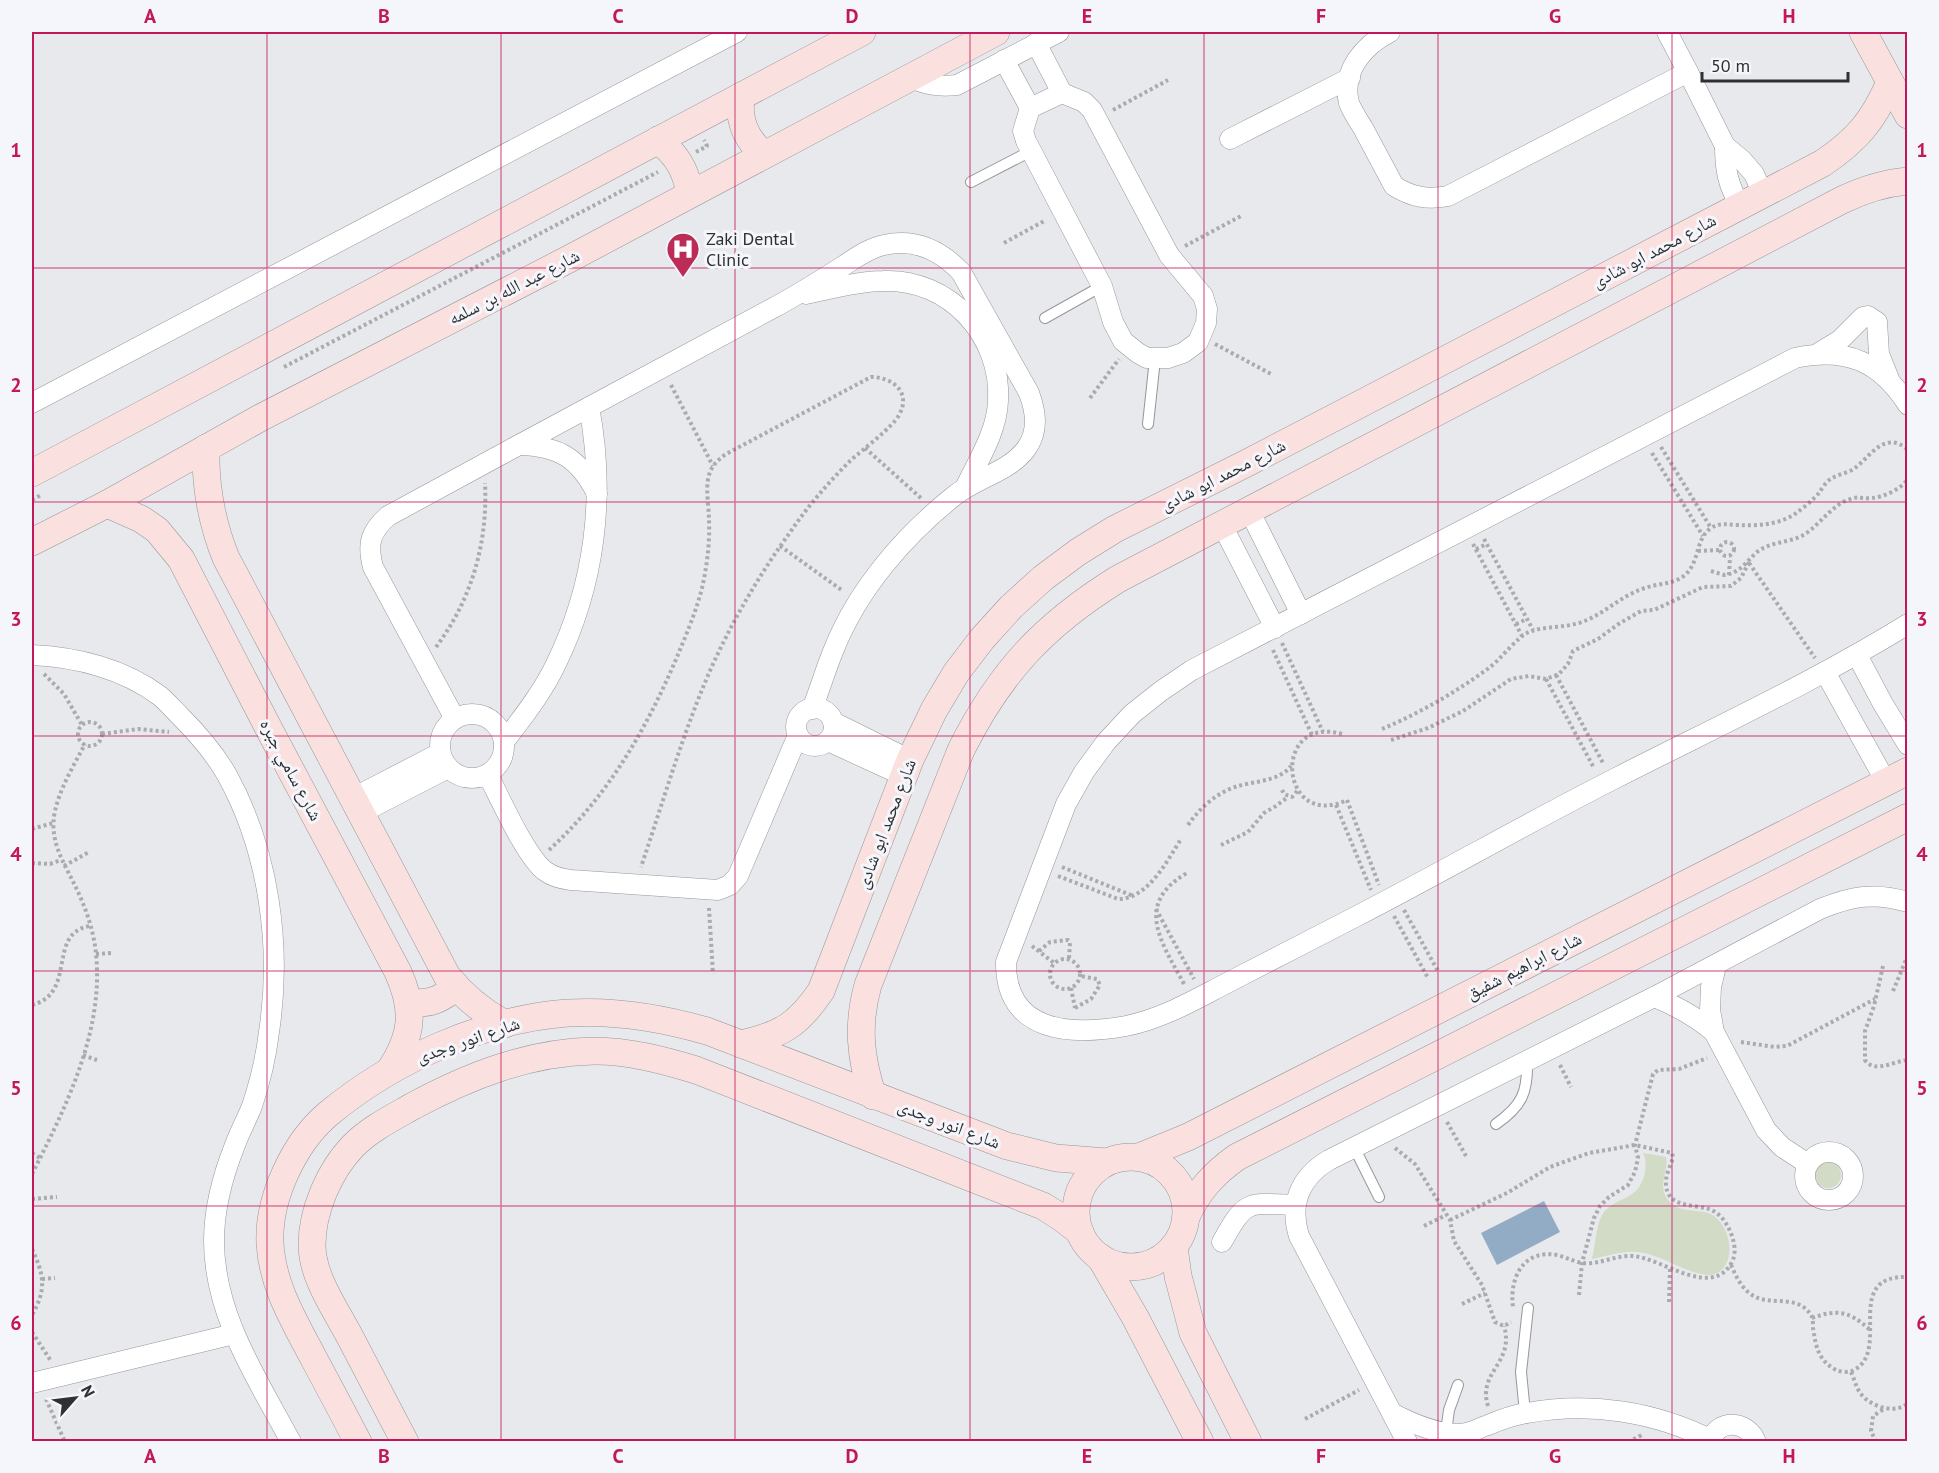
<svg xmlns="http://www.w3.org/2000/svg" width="1939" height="1473" font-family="'PT Sans','Noto Naskh Arabic',sans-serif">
	<rect width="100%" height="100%" fill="#e8e9ed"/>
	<g fill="#d1dbc6">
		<path d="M1643,1153l23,4c3,16 -10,29 3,44 11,12 25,8 39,12 18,6 27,35 18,51 -3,7 -11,11 -18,11 -25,-2 -46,-21 -71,-23 -16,-1 -29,4 -45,7 3,-13 4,-30 9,-42 11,-22 38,-13 44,-45 1,-7 1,-13 -2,-19z"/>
		<circle cx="1828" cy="1175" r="13"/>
	</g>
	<polygon fill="#93acc6" points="1544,1201 1560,1232 1497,1265 1481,1233"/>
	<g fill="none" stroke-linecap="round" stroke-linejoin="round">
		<defs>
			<g id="lane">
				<polyline points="971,182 1031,151"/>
				<polyline points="1045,318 1102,286"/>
				<polyline points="1148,424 1155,359"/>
				<path d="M1496,1124c26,-18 32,-32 31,-63"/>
				<polyline points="1354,1147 1379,1197"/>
				<polyline points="1525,1413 1521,1372 1528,1308"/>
				<polyline points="1446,1432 1449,1410 1458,1385"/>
			</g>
			<g id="street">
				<path d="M1390,32c-26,13 -49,39 -41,71 3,8 9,17 14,25 10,19 21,39 31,58 18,11 33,14 54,10l240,-124 -21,-40"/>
				<polyline points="1036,43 1062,93"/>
				<polyline points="1004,60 1030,108"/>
				<polyline points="1688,72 1725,146 1742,160 1754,174 1763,194"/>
				<path d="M909,77c17,8 29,10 48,8l102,-53"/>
				<polygon points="1062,93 1084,102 1092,110 1169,255 1203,296 1207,309 1206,323 1198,342 1183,353 1168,358 1147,358 1138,353 1123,341 1113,322 1102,286 1026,141 1023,131 1030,108"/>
				<polyline points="1230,139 1350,78"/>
				<path d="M1725,146c0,25 3,38 15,60"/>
				<path d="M806,294c25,-5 52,-13 77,-13 66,-3 119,55 115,120 -1,30 -19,58 -32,85"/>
				<polyline points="1817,354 1840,340 1863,317 1868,316 1877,322 1879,354 1889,379"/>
				<polyline points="32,403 737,32"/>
				<path d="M1908,405c-28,-44 -62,-58 -113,-47l-603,312 -31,21 -29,23 -26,28 -22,30 -18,32 -60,158c-1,71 65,74 120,64 36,-7 68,-26 101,-43 43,-22 87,-45 130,-67 87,-45 172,-94 259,-138 98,-50 198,-96 292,-154"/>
				<path d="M519,445c40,1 60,13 78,49"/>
				<polyline points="1249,510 1301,614"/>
				<polyline points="1222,525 1275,628"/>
				<path d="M32,655c45,2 92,14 128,41 7,6 14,14 20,20 17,17 35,38 47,59 42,76 55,172 42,257 -3,25 -9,50 -17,74 -5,13 -12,25 -17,39 -12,30 -21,63 -21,96 0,74 43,137 77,201"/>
				<polyline points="1857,655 1883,704 1908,745"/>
				<polyline points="1825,672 1886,782"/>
				<circle cx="815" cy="727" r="19"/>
				<circle cx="472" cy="746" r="32"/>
				<path d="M455,719l-82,-152c-6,-23 -3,-35 15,-51 128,-70 257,-139 385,-208 23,-12 45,-26 67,-40 13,-8 28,-20 44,-23 31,-7 56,5 77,27l68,121c7,19 10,38 -3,56 -17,23 -50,29 -72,47 -50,40 -96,93 -120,153 -8,19 -14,40 -22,60"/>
				<polyline points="833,722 910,760"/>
				<polyline points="828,741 904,776"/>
				<path d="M504,742c18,-24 38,-49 51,-76 40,-81 51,-170 34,-259"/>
				<path d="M488,775c12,23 38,82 57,96 8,6 17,8 26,9l147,10 12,-5 8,-9 60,-141"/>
				<polyline points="353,798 440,753"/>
				<polyline points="361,813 448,768"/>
				<polyline points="1716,966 1711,987 1710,1010 1714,1032 1766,1130 1782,1147 1808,1164"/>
				<path d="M1654,997c23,9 41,19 60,35"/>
				<circle cx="1829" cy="1176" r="24"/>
				<path d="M1222,1242c24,-43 25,-39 73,-37"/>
				<polyline points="32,1383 234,1334"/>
				<path d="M1392,1413c19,10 51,24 74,20 7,-1 15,-6 22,-8 12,-5 26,-10 39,-12 62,-12 129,-1 184,27"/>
				<path d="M1407,1442l-108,-206c-10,-32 1,-59 30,-76l325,-163 166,-88c32,-13 54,-17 88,-7"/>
				<path d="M1710,1442c7,-24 38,-22 46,0"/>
			</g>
			<g id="secondary">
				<polyline points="1863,32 1908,115"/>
				<path d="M741,96c-3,24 4,42 22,58"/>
				<path d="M658,140c19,15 28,30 32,54"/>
				<path d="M206,448c-1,39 5,73 20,110l221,418c17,21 34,35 58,48"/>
				<polyline points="32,473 862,32"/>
				<path d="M107,504l34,15 16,11 24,29 89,172 128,241c17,38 15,63 -8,98"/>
				<polyline points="32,542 107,504 260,418 569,259 996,32"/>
				<path d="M408,1002c20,3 34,-2 48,-16"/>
				<path d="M741,1044c40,-9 57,-19 80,-53l89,-231 24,-50 22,-37 26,-34 29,-32 32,-29 35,-26 37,-23 132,-66 576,-300c34,-23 51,-43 67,-81"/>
				<path d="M873,1096c-13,-38 -16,-72 -5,-111l93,-235c39,-78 83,-125 157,-171l724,-379c21,-10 42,-17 66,-19"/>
				<polyline points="1139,1157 1188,1137 1908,771"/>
				<circle cx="1131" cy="1212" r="55"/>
				<path d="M1186,1217c12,-26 27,-43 51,-60l671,-340"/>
				<polyline points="1174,1247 1178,1276 1193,1333 1248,1442"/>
				<polyline points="1100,1257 1135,1317 1200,1442"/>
				<path d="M358,1442c-15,-29 -30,-57 -45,-85 -19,-36 -41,-72 -43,-114 -2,-45 24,-100 58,-129 65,-54 156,-95 240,-101 48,-3 94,5 139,18l300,115 49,12 51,4"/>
				<path d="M405,1442c-18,-35 -37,-70 -55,-105 -14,-27 -38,-60 -38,-92 0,-34 17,-74 41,-99 17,-17 39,-28 60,-40 56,-30 116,-54 181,-55 35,0 69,9 102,19l347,136 19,12 18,14"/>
			</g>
		</defs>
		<use href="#lane" stroke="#96979b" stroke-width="12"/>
		<use href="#street" stroke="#96979b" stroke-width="21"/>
		<use href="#secondary" stroke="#96979b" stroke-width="28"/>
		<g stroke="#aaabae" stroke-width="4" stroke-dasharray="3 3" stroke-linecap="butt">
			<polyline points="1113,110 1168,80"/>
			<polyline points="696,152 707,146 704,140"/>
			<polyline points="1004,243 1046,220"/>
			<polyline points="1185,246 1241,216"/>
			<polyline points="1215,344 1273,375"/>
			<polyline points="284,367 658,172"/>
			<polyline points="671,385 713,466"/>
			<polyline points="1090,398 1119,359"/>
			<polyline points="1661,447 1711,528"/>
			<polyline points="865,448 922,499"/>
			<polyline points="1652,453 1703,536"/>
			<polyline points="32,500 41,495"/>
			<polyline points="1484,539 1533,630"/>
			<circle cx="1727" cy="549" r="7"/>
			<polyline points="1473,544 1522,636"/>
			<polyline points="780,546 843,591"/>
			<polyline points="1476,549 1487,544"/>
			<polyline points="1698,551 1720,550"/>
			<polyline points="1749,563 1815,658"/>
			<path d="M1711,571l13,4c16,-2 22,-13 33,-23 14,-11 34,-9 48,-18 15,-10 24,-25 40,-33 13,-6 14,-2 27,-3 12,-1 29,-9 36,-19"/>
			<polyline points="1729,575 1730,557"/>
			<polyline points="1516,624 1527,619"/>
			<polyline points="1282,643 1323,732"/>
			<path d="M436,647c36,-48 52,-105 49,-164"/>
			<polyline points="1273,650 1312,735"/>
			<polyline points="44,674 64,694 82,725"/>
			<polyline points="1556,675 1603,763"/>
			<polyline points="1546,679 1594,768"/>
			<circle cx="90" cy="734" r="12"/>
			<path d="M1382,729c38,-16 74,-37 107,-61 13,-10 28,-31 40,-36 15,-6 34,-4 50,-9 23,-7 40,-26 63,-34 15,-6 31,-4 43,-14 15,-13 10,-36 26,-47 9,-6 17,-3 27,-3 19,1 40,0 57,-11 8,-6 17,-13 24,-21 2,-3 5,-8 8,-11 8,-8 20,-8 28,-14 15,-11 30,-39 53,-18"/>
			<polyline points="102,734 138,729 169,732"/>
			<path d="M1342,734c-72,-20 -62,98 5,66l32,85"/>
			<polyline points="1391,740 1428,728 1463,711 1511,679 1529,676 1546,679 1559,674 1568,664 1573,651 1598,639 1620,623 1641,611 1654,610 1703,587 1731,586 1741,578 1749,562"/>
			<polyline points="1282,790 1284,794 1292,797 1298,790"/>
			<polyline points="1336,805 1371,890"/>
			<path d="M1188,825c12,-17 27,-31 47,-38 17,-6 44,-5 56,-21"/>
			<polyline points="32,829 53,823"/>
			<polyline points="1221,845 1248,832 1264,813 1276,806 1288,797"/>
			<path d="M549,850c59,-54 97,-120 128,-193 9,-22 19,-45 25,-69 5,-22 8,-45 7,-68 0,-14 -4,-31 0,-45 3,-10 9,-15 17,-21l145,-77c21,0 41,15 28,38 -6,12 -37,35 -49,46 -22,22 -42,45 -59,70 -32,44 -60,92 -82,142 -27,63 -46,129 -68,194"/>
			<polyline points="32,863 50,864 61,860"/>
			<polyline points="64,866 89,852"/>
			<polyline points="1062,867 1133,896"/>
			<path d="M1058,876l60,23c30,0 49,-38 63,-60"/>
			<polyline points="709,908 713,974"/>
			<polyline points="1156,909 1194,979"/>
			<polyline points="1404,910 1439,973"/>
			<polyline points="1394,916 1428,978"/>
			<polyline points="1032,946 1054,963"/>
			<polyline points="1039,951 1050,942 1068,940 1070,943 1069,959"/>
			<polyline points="96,954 112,953"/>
			<circle cx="1065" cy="974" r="15"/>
			<path d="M1883,966l-9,40 -9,25v29c10,14 28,1 43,0"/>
			<path d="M1184,984c-22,-41 -51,-80 3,-111"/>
			<polyline points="1071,988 1075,1008"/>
			<polyline points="1893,991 1908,955"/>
			<path d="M32,1005c46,-12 14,-72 58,-79"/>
			<polyline points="1075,1008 1091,999 1100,985 1097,979 1080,976"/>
			<polyline points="32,1012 32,1057"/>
			<polyline points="1741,1042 1775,1047 1787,1046 1875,999"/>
			<polyline points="83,1055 97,1060"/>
			<polyline points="1560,1065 1571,1087"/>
			<polyline points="1447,1122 1466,1156"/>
			<polyline points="1395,1148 1415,1164 1450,1220 1454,1241 1482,1285 1495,1322 1504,1326 1511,1322"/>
			<polyline points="32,1153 40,1158"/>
			<path d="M32,1174c34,-67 72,-143 64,-220 -2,-21 -9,-43 -18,-62 -12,-27 -30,-49 -23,-81 5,-23 19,-46 30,-67"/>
			<polyline points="32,1199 57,1197"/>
			<path d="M1450,1220l57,-27 43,-26 39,-14 46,-8 37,8 1,4c-2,8 -8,19 -7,27 1,24 27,20 43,25 12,4 19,16 23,27 3,9 4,18 0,26 -20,38 -70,-4 -99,-6 -18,-1 -34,9 -50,7 -9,-1 -17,-6 -26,-8 -33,-6 -48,22 -44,52"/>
			<polyline points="1424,1226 1446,1215"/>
			<path d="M32,1249c12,26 15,40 0,66"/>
			<path d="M1731,1265c5,11 10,23 21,30 17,12 45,-2 59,20 2,3 2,9 2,13 3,19 5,32 23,42 5,2 13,3 18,0 38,-20 -13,-95 54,-93"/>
			<polyline points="42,1279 55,1278"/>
			<polyline points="1579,1295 1582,1263 1594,1218 1600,1206 1609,1197 1628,1185 1635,1172 1638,1158 1635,1145 1653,1074 1658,1070 1679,1069 1707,1058"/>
			<polyline points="1669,1302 1670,1268"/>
			<polyline points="1462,1304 1485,1293"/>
			<path d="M1812,1318c25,-9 37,-7 57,11"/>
			<polyline points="32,1332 51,1361"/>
			<path d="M1851,1372c3,6 5,16 10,22 9,12 34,21 47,9"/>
			<polyline points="46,1399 65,1442"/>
			<path d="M1488,1406c-11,-34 27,-43 16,-80"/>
			<polyline points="1305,1419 1359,1390"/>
			<polyline points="1628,1442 1642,1435"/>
			<polyline points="1876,1442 1871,1431 1873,1416 1884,1409"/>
		</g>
		<use href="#lane" stroke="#fff" stroke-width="10"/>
		<use href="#street" stroke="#fff" stroke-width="20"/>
		<use href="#secondary" stroke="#fae0de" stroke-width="27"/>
	</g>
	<path fill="none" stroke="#c2185b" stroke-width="1.5" stroke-opacity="0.55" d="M267,32v1410M501,32v1410M735,32v1410M970,32v1410M1204,32v1410M1438,32v1410M1672,32v1410M32,268h1876M32,502h1876M32,736h1876M32,971h1876M32,1206h1876"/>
	<defs>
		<symbol id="hospital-pin" viewBox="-11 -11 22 30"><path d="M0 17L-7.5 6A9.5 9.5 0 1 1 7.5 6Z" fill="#bb2c56" stroke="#f5f6fb"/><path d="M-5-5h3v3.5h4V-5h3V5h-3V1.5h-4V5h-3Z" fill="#fff"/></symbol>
	</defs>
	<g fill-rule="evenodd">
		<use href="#hospital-pin" x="664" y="230" width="38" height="52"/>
	</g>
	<g text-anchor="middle" stroke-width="6" stroke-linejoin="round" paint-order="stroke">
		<g font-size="18" fill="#2f3032" stroke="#f5f6fb" text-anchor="start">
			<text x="706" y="245">Zaki Dental<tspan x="706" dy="21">Clinic</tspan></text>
		</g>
		<g font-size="18" fill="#2f3032" stroke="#f5f6fb">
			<text transform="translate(1654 251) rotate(-28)" y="6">شارع محمد ابو شادى</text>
			<text transform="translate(514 287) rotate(-27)" y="6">شارع عبد الله بن سلمه</text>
			<text transform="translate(1223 475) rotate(-27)" y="6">شارع محمد ابو شادى</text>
			<text transform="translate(291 770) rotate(62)" y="6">شارع سامي جبره</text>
			<text transform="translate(886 824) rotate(-69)" y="6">شارع محمد ابو شادى</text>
			<text transform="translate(1524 966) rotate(-27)" y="6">شارع ابراهيم شفيق</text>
			<text transform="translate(468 1040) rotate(-19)" y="6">شارع انور وجدى</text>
			<text transform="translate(949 1124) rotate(21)" y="6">شارع انور وجدى</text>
		</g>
	</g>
	<rect width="1939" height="1473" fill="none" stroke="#f5f6fb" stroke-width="66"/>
	<g transform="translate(75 1398) rotate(62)" stroke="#f5f6fb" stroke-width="4.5" paint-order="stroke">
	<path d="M0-4.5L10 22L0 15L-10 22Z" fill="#2f3032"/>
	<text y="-9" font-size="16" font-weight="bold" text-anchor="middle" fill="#2f3032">N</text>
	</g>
	<path d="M1702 72v9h146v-9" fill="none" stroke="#2f3032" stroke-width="3"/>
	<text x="1711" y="72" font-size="18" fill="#2f3032" stroke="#f5f6fb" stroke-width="4.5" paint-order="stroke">50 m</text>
	<rect x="33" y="33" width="1873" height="1407" fill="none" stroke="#c2185b" stroke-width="2"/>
	<g font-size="20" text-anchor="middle" font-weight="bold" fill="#c2185b">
		<text x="150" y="23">A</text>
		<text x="384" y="23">B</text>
		<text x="618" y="23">C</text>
		<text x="852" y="23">D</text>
		<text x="1087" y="23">E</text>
		<text x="1321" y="23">F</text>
		<text x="1555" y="23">G</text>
		<text x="1789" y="23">H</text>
		<text x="16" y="157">1</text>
		<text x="1922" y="157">1</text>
		<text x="16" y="392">2</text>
		<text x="1922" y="392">2</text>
		<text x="16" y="626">3</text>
		<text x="1922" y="626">3</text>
		<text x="16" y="861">4</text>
		<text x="1922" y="861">4</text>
		<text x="16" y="1095">5</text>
		<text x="1922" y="1095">5</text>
		<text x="16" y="1330">6</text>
		<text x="1922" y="1330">6</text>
		<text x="150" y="1463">A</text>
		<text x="384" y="1463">B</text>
		<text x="618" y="1463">C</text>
		<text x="852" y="1463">D</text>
		<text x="1087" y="1463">E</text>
		<text x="1321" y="1463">F</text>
		<text x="1555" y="1463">G</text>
		<text x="1789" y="1463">H</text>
	</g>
</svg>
